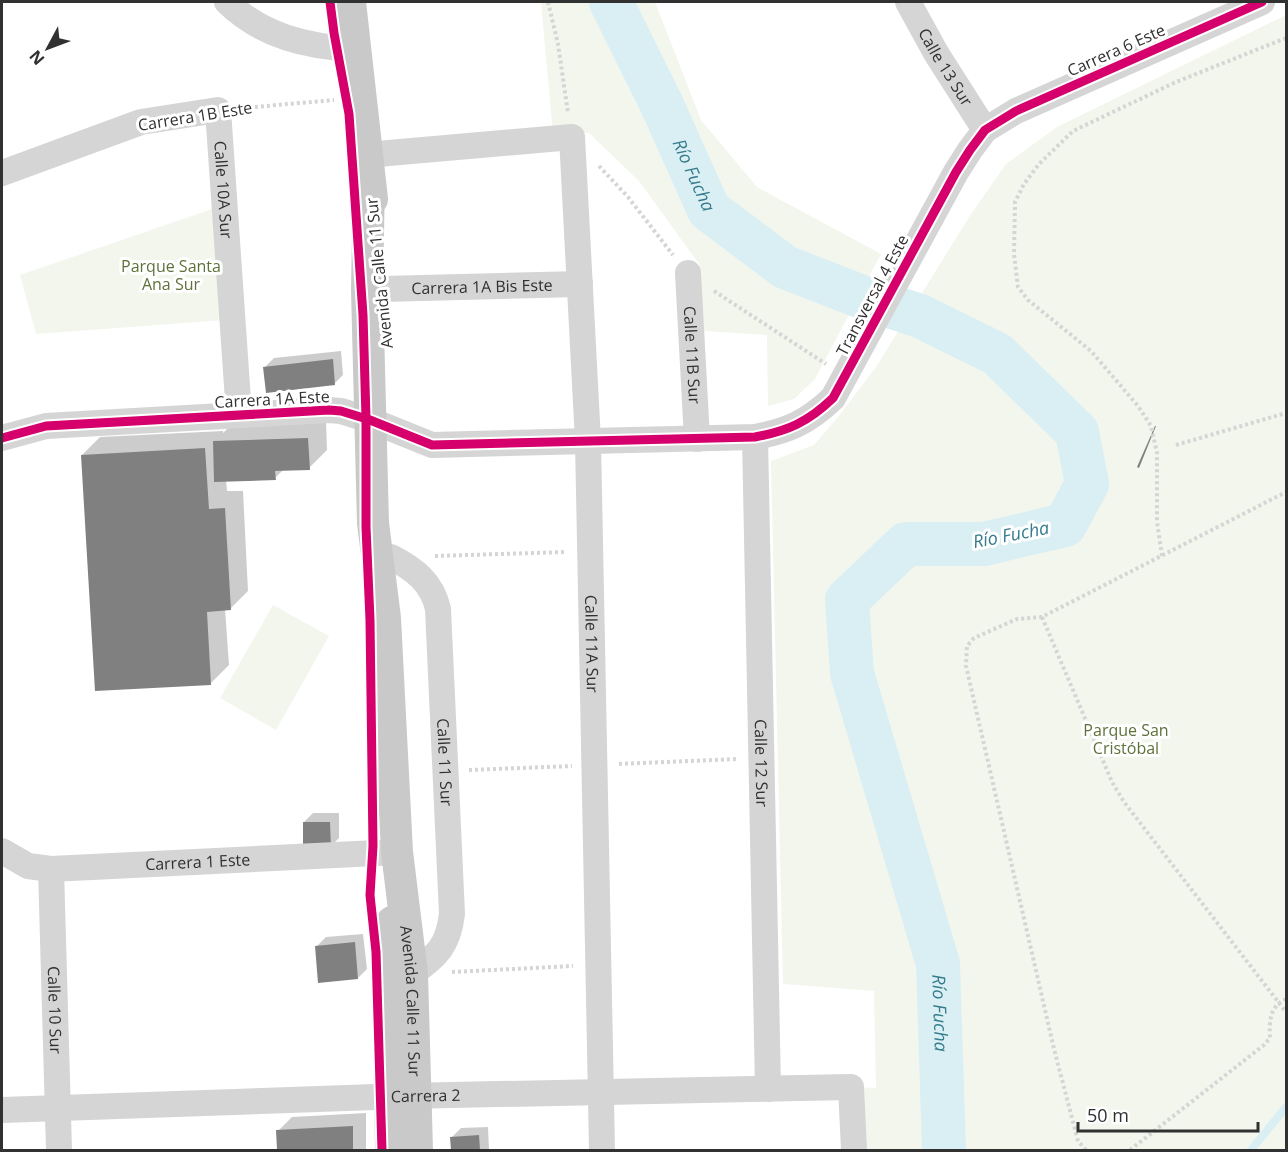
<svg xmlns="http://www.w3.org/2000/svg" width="1288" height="1152" font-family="'Open Sans',sans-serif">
	<rect width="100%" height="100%" fill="#fff"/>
	<g fill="#f3f6ed">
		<polygon points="541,2 655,2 701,120 757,187 881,254 815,379 794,399 768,406 767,335 704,331 699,264 639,181 589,133 553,134"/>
		<polygon points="1286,15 1286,1150 854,1150 851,1087 876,1088 874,991 783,984 771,461 814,445 838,417 876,367 971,214 1006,164 1057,127"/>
		<polygon points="212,209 225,320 36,334 20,275"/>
		<polygon points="273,605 329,636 276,730 220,698"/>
	</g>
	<g fill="#0003">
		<polygon points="341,351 343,375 334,384 265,367 274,358"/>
		<polygon points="326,420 327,450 309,468 284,469 275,478 226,480 227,491 243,491 248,591 230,609 225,609 229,665 210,684 82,455 100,437 223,431 223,433 232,424"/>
		<polygon points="313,813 339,813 339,838 330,847 304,822"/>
		<polygon points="363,934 367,969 358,978 317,946 326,937"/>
		<polygon points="366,1113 366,1150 279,1150 278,1131 292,1117"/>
		<polygon points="488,1127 489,1150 453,1150 452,1137 461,1128"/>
	</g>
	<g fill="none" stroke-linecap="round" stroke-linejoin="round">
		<polyline stroke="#daeff4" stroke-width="8" points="1251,1150 1286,1107"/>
		<path stroke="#daeff4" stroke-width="44" id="s1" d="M611,2l50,101 48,107 76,57 77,30 58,19 77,38 80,78 10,52 -22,41 -81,19h-78l-59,56 5,73 86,291 6,186"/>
	</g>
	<g fill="#808080">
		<polygon points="333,359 335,385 266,393 263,367"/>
		<polygon points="1155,426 1156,426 1139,468 1137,467"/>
		<polygon points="308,438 310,470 275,471 276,480 214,482 213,441"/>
		<polygon points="205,448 209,509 225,508 231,610 207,612 211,685 95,691 81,455"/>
		<polygon points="303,822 330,822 331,849 303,849"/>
		<polygon points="355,942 358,979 318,983 315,946"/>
		<polygon points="353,1126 353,1150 277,1150 276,1130"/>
		<polygon points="479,1135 480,1150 451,1150 450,1137"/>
	</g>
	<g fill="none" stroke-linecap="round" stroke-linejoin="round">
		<g stroke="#d5d5d5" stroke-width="4" stroke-dasharray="3 3" stroke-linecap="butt">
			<polyline points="548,2 558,44 568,113"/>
			<polyline points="243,108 334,100"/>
			<polyline points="599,166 628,197 673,255"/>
			<polyline points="714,291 826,364"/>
			<polyline points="1176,445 1286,413"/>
			<polyline points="435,556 566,552"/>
			<polyline points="1162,556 1157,522 1157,453 1151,426 1138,406 1091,351 1028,300 1018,287 1014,254 1015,202 1024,184 1039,164 1073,131 1176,82 1286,38"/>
			<polyline points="1042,617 1112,782 1124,802 1286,1012"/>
			<polyline points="619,764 737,759"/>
			<polyline points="469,770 572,766"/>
			<polyline points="452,972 573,966"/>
			<polyline points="1086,1150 1078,1141 1054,1049 966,666 967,646 974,638 1017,619 1042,617 1286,492"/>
			<path d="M1130,1150l134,-105 6,-7c-1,-17 0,-32 16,-39"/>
		</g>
		<g stroke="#d5d5d5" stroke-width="26">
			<path d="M227,2c35,34 80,45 128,47"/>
			<path id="s2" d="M908,2l28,51 49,77"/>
			<path id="s3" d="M366,155l206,-18 16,304 14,709"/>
			<path id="s4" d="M2,173l139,-51 77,-12 21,305"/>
			<path id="s5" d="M688,273l9,166"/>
			<path id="s6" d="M383,289l197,-5"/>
			<path id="s7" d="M755,437l13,652"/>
			<path d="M2,438l44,-12 283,-16 12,1 29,9 62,25 323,-8c33,-6 53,-15 78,-39l123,-226 14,-22 15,-20 31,-19 246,-109"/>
			<path id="s8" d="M391,557c23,12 41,25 47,52l14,305c-4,33 -15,41 -40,60"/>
			<path id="s9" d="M2,851l26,15 23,3 346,-17"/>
			<path id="s10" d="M51,869l8,281"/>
			<path id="s11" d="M2,1110l402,-14 447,-9 3,63"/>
		</g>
		<g stroke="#c9c9c9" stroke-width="32">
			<polyline points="350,2 372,199"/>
			<path id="s12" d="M369,179l-2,111 6,233 12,95 12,234 15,122 5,176"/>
			<polyline points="391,1150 388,977 392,922"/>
		</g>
		<defs>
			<g id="cycleway">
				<polyline points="330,2 334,33 349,114 363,315 366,418 366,527 370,620 373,846 370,895 376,952 382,1150"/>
				<path d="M2,438l44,-12 283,-16 12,1 29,9 62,25 323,-8c33,-6 53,-15 78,-39l123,-226 14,-22 15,-20 31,-19 246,-109"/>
			</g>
		</defs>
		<use href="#cycleway" stroke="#fff" stroke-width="13"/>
		<use href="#cycleway" stroke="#d6006c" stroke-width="9"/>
	</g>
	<g text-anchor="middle" stroke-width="6" stroke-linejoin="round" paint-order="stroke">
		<g font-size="16" fill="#313131" stroke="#fff">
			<text transform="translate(1116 50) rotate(-24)" y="6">Carrera 6 Este</text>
			<text dy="6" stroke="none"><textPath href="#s2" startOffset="75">Calle 13 Sur</textPath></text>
			<text transform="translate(195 116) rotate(-9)" y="6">Carrera 1B Este</text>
			<text dy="6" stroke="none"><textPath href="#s4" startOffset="306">Calle 10A Sur</textPath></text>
			<text transform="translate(379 273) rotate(-96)" y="6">Avenida Calle 11 Sur</text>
			<text dy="6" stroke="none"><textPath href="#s6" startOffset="99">Carrera 1A Bis Este</textPath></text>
			<text transform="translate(872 295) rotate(-62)" y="6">Transversal 4 Este</text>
			<text dy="6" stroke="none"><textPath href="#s5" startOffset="82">Calle 11B Sur</textPath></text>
			<text transform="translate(272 399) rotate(-3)" y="6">Carrera 1A Este</text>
			<text dy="6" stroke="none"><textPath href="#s3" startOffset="714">Calle 11A Sur</textPath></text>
			<text dy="6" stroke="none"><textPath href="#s8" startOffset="226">Calle 11 Sur</textPath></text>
			<text dy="6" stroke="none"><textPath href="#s7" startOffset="326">Calle 12 Sur</textPath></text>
			<text dy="6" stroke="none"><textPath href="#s9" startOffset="200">Carrera 1 Este</textPath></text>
			<text dy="6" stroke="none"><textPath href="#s12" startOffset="824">Avenida Calle 11 Sur</textPath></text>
			<text dy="6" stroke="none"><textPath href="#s10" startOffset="141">Calle 10 Sur</textPath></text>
			<text dy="6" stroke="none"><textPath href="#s11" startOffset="424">Carrera 2</textPath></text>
		</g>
		<g font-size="16" fill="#5f713a" stroke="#fff">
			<text x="171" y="272">Parque Santa<tspan x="171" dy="18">Ana Sur</tspan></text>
			<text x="1126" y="736">Parque San<tspan x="1126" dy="18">Cristóbal</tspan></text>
		</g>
		<g font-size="18" font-style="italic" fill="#347c8c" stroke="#fff">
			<text dy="6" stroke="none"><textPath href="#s1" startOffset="192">Río Fucha</textPath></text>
			<text transform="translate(1011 535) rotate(-11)" y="6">Río Fucha</text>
			<text dy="6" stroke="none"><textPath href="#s1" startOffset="1434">Río Fucha</textPath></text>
		</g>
	</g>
	<rect width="1288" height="1152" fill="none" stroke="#313131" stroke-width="6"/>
	<g transform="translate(48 48) rotate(229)" stroke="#ffffff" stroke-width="4.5" paint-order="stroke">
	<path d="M0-4.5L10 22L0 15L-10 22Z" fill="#313131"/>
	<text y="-9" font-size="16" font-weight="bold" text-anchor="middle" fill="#313131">N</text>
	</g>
	<path d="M1078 1122v9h180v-9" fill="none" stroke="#313131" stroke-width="3"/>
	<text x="1087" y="1122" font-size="18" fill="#313131" stroke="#ffffff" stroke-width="4.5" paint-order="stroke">50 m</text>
</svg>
